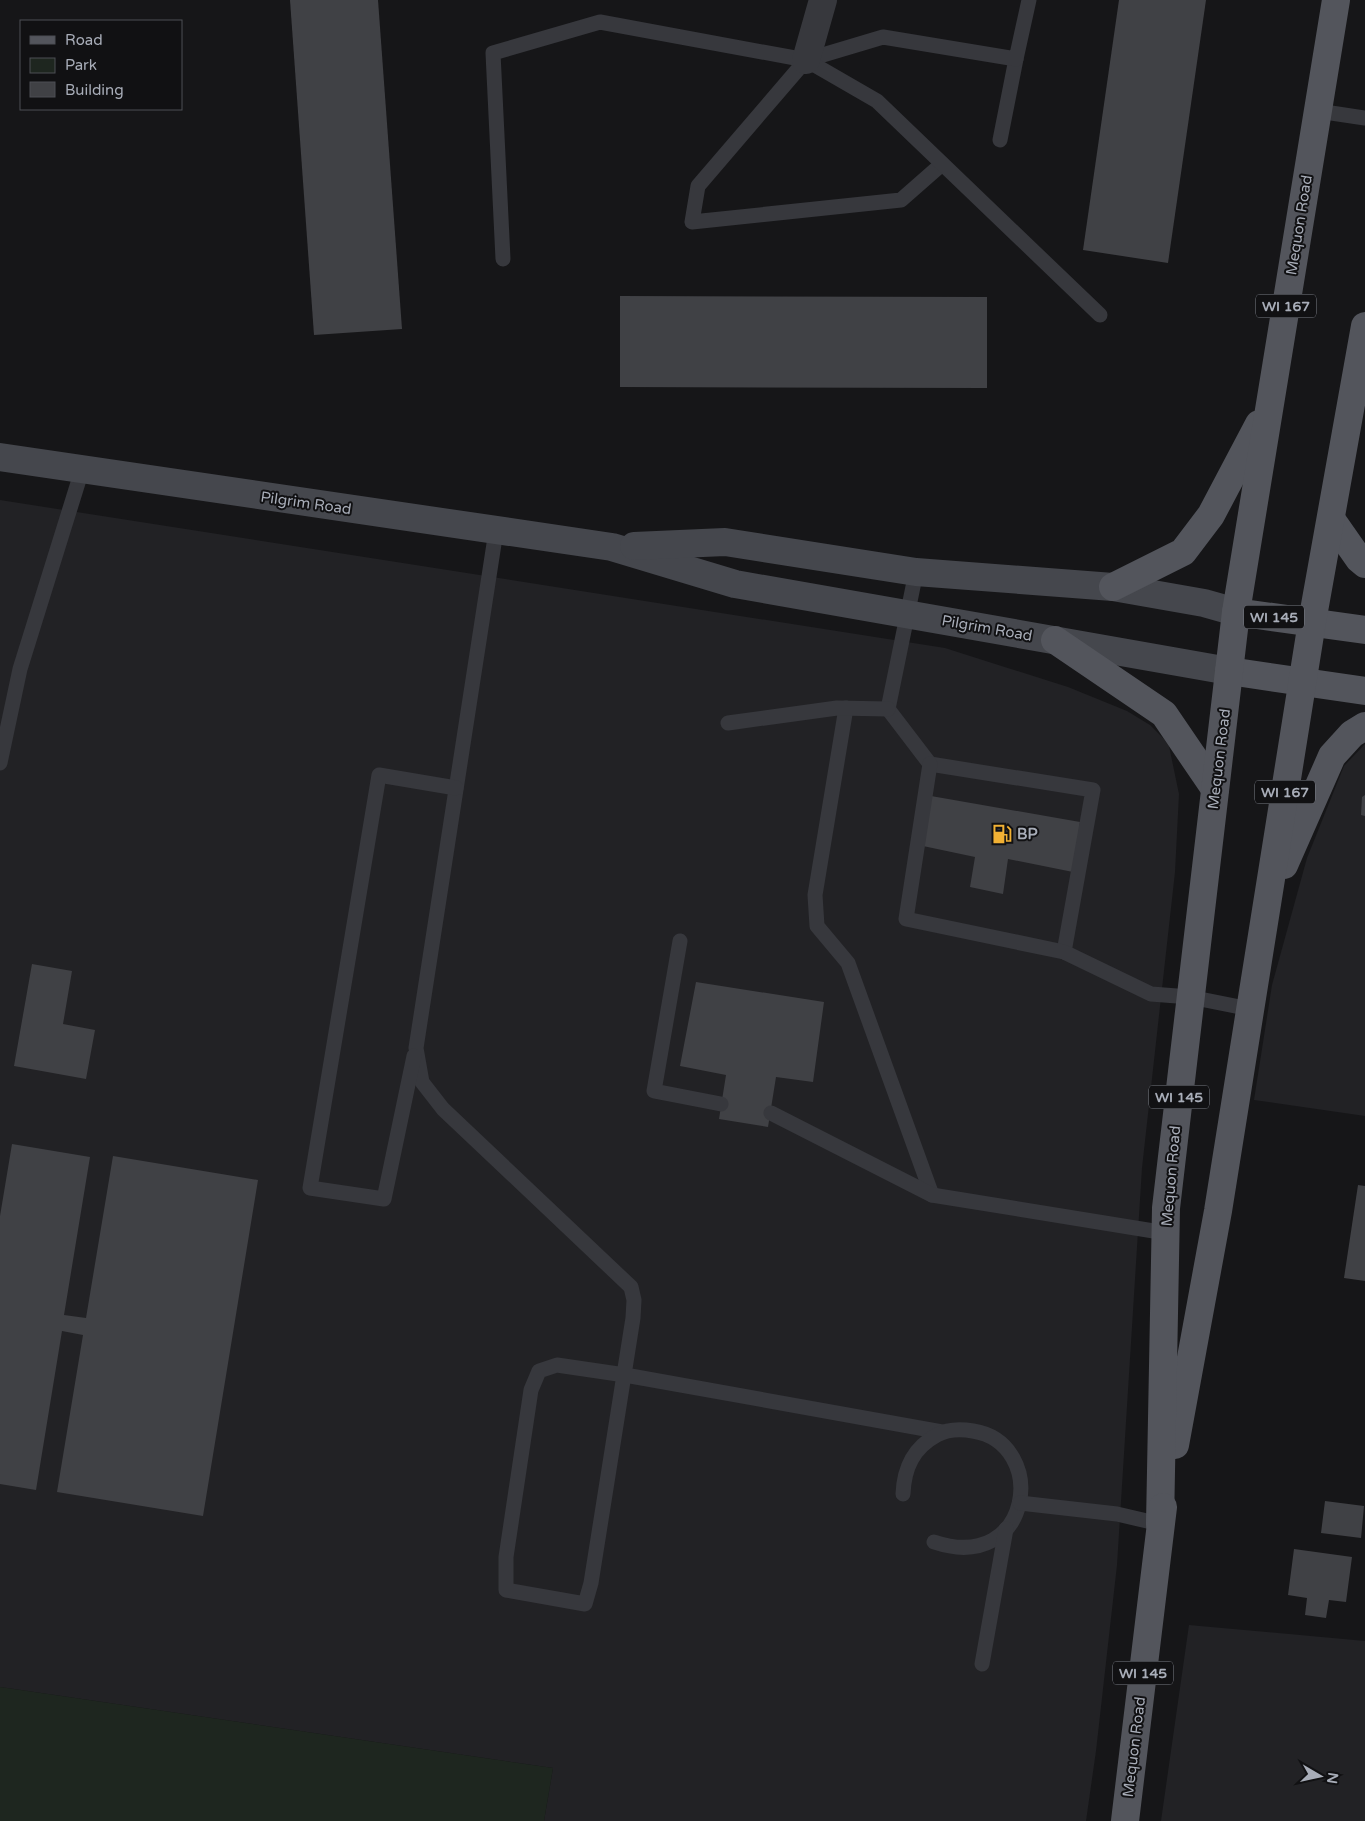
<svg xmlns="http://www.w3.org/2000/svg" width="1365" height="1821" font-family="'Varela Round',sans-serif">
	<rect width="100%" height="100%" fill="#161618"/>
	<g fill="#222225">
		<polygon points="0,500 945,648 1068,687 1127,711 1150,725 1164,739 1169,746 1179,794 1175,872 1142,1168 1117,1565 1096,1751 1086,1821 544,1821 553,1768 0,1687"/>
		<polygon points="1365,744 1365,1116 1254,1100 1272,985 1307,858 1344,766"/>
		<polygon points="1189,1625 1365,1641 1365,1821 1161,1821"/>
	</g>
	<polygon fill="#1e261f" points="0,1687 553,1768 544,1821 0,1821"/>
	<g fill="#404145">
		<polygon points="290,0 378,0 402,329 314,335"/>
		<polygon points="1119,0 1206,0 1168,263 1083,250"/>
		<polygon points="620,296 987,297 987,388 620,387"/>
		<polygon points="1365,795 1365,816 1361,815 1362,797"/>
		<polygon points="931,796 1080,822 1073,872 1008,859 1003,894 970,887 975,857 923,846"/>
		<polygon points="32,964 72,971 63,1024 95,1030 86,1079 14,1066"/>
		<polygon points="696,982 824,1002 813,1082 776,1077 768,1127 719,1119 726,1075 680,1066"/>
		<polygon points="12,1144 90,1157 64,1315 86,1318 113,1156 258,1180 203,1516 57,1492 83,1335 62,1331 36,1490 0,1484 0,1216"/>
		<polygon points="1358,1185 1365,1186 1365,1281 1344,1278"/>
		<polygon points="1325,1501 1364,1506 1361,1538 1321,1533"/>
		<polygon points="1294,1549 1352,1557 1346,1602 1329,1600 1326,1618 1305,1615 1307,1598 1288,1595"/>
	</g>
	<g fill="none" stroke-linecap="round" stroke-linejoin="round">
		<g stroke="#37383d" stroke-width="15">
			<polyline points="1318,111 1365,118"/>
			<polyline points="1000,140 1016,59"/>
			<polyline points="942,164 901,200 692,222 698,186 806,60 883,37 1016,59 1029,0"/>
			<polyline points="503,259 493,53 600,22 806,60 877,101 1100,315"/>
			<polyline points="496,531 416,1048 422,1082 443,1109 631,1287 634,1300 633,1318 591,1583 585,1604 506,1590 506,1557 531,1390 539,1371 557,1365 625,1375 942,1432"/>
			<polyline points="916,572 888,709 930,764 1093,790 1064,952"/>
			<polyline points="846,708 815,895 817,926 848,963 932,1195"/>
			<polyline points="728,723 837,708 888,709"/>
			<polyline points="0,763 20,669 82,470"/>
			<polyline points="930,764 906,919 1064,952 1151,994 1190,997 1250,1009"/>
			<polyline points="680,941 654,1091 721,1104"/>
			<polyline points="414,1056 384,1199 310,1188 379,775 456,788"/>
			<polyline points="771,1113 932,1195 1166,1233"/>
			<path d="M903,1494c1,-26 10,-46 34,-59 11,-6 24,-6 36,-4 76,12 60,144 -39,111"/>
			<polyline points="1020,1503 1117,1514 1160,1524"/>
			<polyline points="982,1664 1006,1529"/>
		</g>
		<polyline stroke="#37383d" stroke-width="28" points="806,60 823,0"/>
		<g stroke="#45474d" stroke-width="28">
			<polyline points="0,457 612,547 735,584 1229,671"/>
			<polyline points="634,546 725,542 916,572 1113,587 1204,603 1236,612"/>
		</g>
		<g stroke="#53555c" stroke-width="28">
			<polyline points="1331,519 1359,559 1365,564"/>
			<polyline points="1113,587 1183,552 1211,515 1259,424"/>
			<polyline points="1236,612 1365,630"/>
			<polyline points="1055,640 1164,714 1215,789"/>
			<polyline points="1229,671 1365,691"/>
			<polyline points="1284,865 1332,756 1352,734 1365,726"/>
			<polyline points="1175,1445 1218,1211 1312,622 1365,326"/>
			<polyline points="1160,1524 1166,1208 1236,612 1336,0"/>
			<polyline points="1125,1821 1163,1507"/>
		</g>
	</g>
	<defs>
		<symbol id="fuel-bare" viewBox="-9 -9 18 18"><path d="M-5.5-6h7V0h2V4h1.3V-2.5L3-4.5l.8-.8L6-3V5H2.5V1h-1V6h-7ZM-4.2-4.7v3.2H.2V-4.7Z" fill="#f2b134" stroke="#111113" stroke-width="2.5" paint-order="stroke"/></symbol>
	</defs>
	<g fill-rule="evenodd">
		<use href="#fuel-bare" x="988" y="820" width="28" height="28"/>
	</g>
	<g text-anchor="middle" stroke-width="4" stroke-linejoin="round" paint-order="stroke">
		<g fill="#111113" stroke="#7b7e86" stroke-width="1">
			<rect x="1256" y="294.5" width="60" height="23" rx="4"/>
			<rect x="1244" y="605.5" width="60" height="23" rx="4"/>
			<rect x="1255" y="780.5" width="60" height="23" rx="4"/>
			<rect x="1149" y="1085.5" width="60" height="23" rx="4"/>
			<rect x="1113" y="1661.5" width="60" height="23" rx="4"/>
		</g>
		<g font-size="14" font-weight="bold" fill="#a8adb8">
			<text x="1286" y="311">WI 167</text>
			<text x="1274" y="622">WI 145</text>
			<text x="1285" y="797">WI 167</text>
			<text x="1179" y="1102">WI 145</text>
			<text x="1143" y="1678">WI 145</text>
		</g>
		<g font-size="15" fill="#a8adb8" stroke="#111113">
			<text transform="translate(1299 225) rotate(-81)" y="5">Mequon Road</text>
			<text transform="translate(306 503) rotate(8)" y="5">Pilgrim Road</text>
			<text transform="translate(987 628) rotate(10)" y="5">Pilgrim Road</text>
			<text transform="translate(1219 759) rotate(-83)" y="5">Mequon Road</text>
			<text transform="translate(1171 1176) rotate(-85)" y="5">Mequon Road</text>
			<text transform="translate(1134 1747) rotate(-83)" y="5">Mequon Road</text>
		</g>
		<g font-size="15" font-weight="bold" fill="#a8adb8" stroke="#111113" text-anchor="start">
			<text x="1017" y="839">BP</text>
		</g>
	</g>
	<rect x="20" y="20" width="162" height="90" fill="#111113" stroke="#4d4f55"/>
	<rect x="30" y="36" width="25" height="8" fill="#53555c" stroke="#4d4f55"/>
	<text x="65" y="45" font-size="15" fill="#a8adb8">Road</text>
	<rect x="30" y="58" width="25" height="15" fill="#1e261f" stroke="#4d4f55"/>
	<text x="65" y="70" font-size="15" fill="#a8adb8">Park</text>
	<rect x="30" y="82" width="25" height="15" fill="#404145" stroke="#4d4f55"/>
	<text x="65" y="95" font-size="15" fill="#a8adb8">Building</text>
	<g transform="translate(1320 1776) rotate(99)" stroke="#111113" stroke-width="4" paint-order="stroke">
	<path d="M0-4L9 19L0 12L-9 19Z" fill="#a8adb8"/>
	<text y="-8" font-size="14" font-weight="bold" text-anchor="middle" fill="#a8adb8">N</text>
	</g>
</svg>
